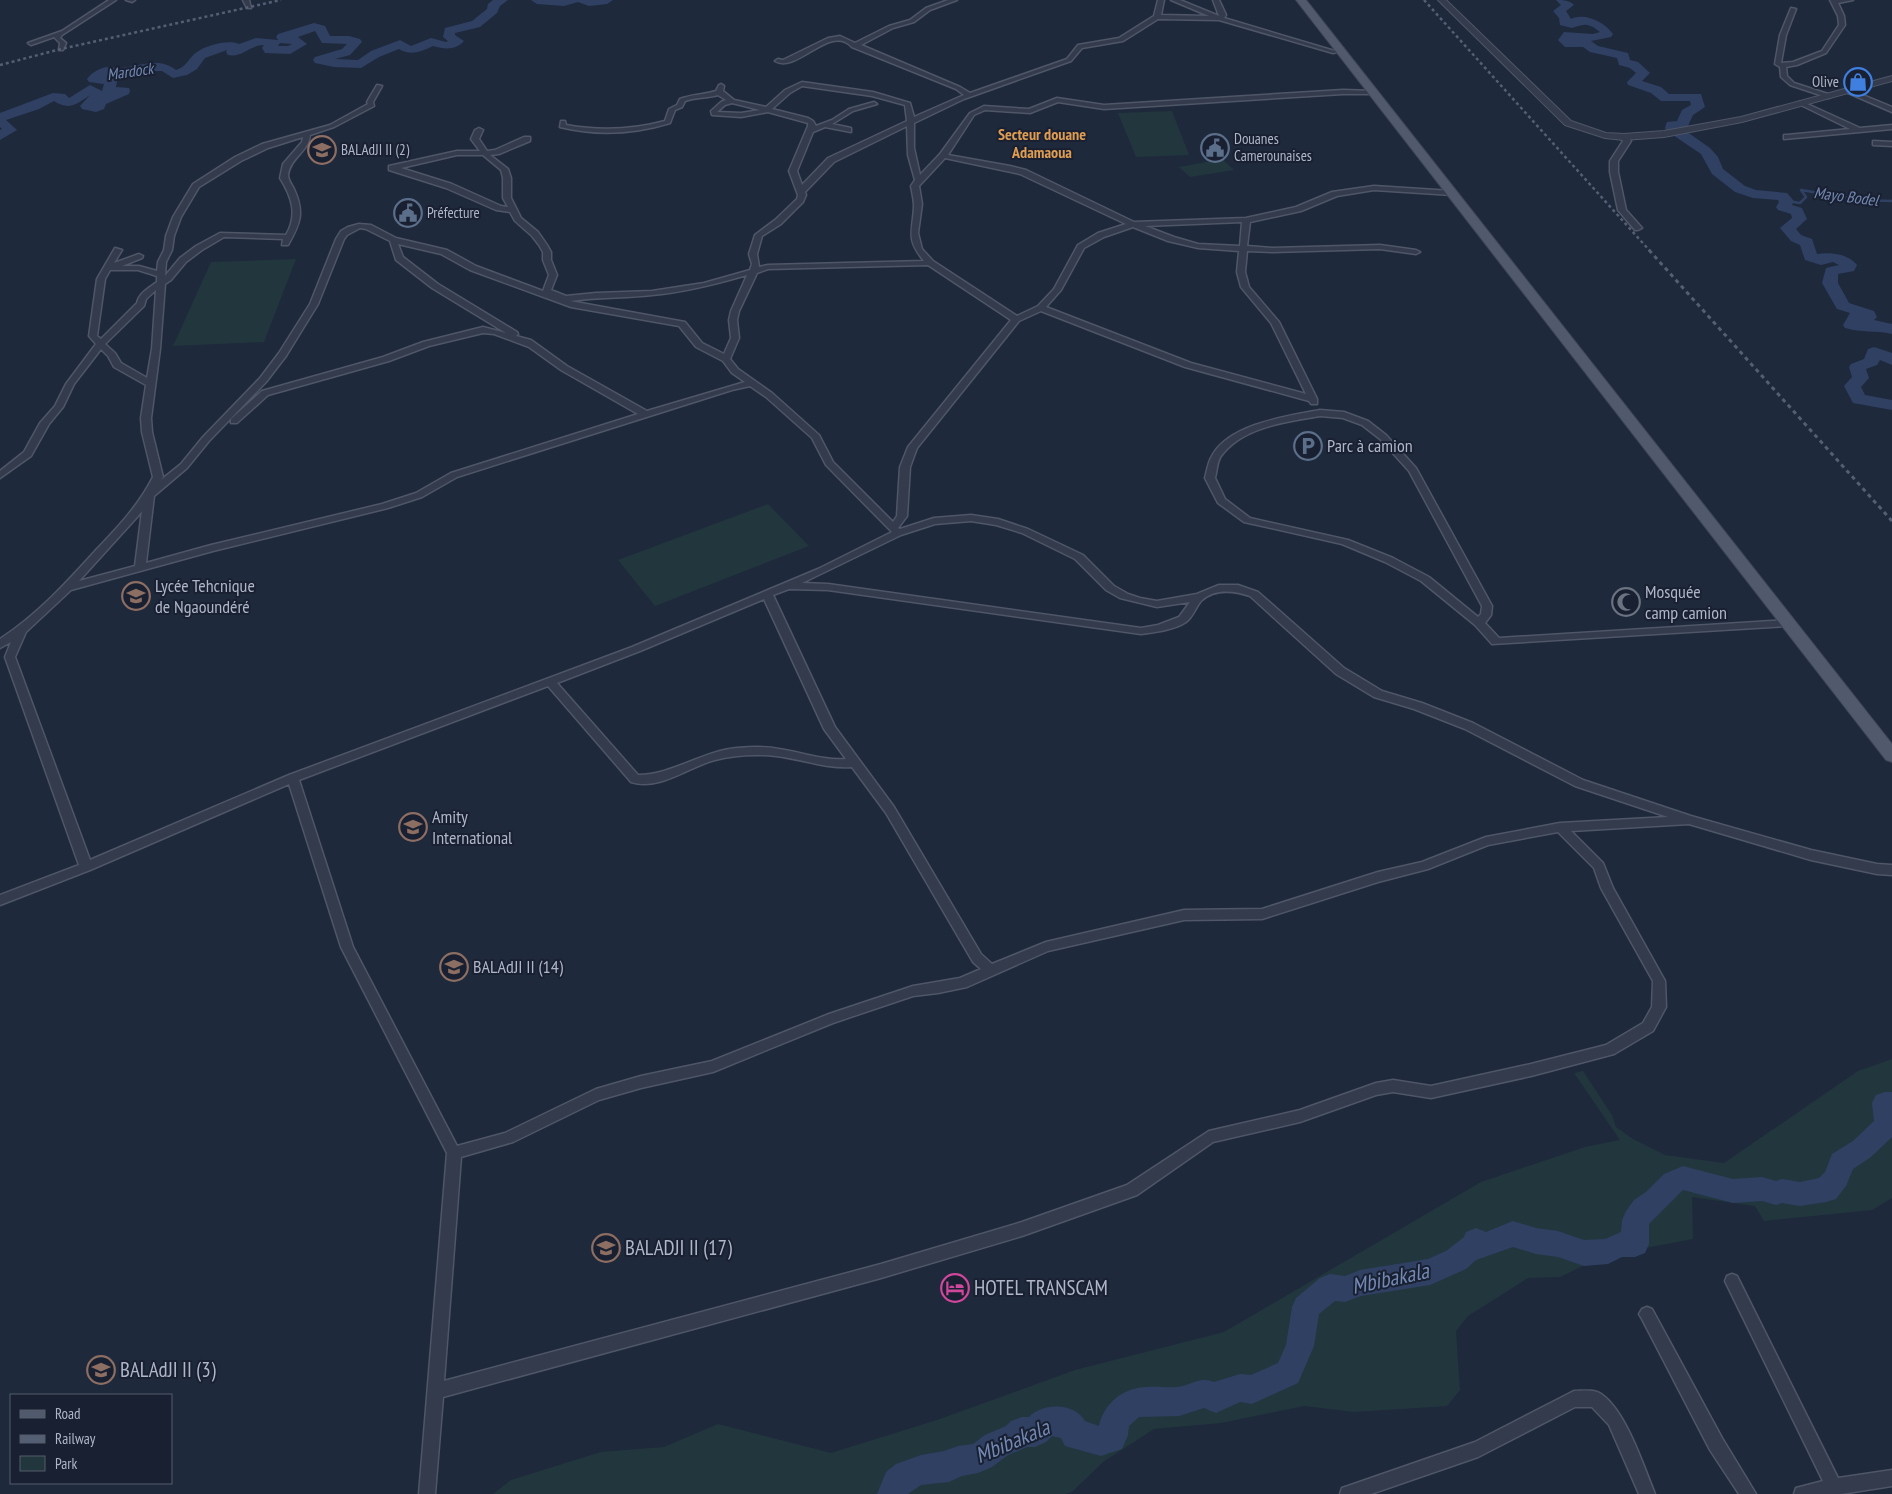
<svg xmlns="http://www.w3.org/2000/svg" width="1892" height="1494" font-family="'PT Sans Narrow',sans-serif">
	<rect width="100%" height="100%" fill="#1f293c"/>
	<g fill="#21373d">
		<polygon points="1172,111 1189,155 1136,157 1118,113"/>
		<polygon points="1222,159 1234,170 1190,177 1179,167"/>
		<polygon points="296,259 264,342 173,346 211,262"/>
		<polygon points="768,504 809,546 655,606 618,560"/>
		<polygon points="1892,1059 1892,1198 1872,1210 1764,1221 1755,1206 1692,1197 1693,1239 1603,1256 1560,1277 1528,1278 1468,1316 1456,1331 1460,1390 1447,1406 1354,1412 1304,1406 1221,1423 1154,1429 1103,1462 1072,1492 1065,1494 493,1494 511,1480 601,1452 664,1447 718,1424 831,1453 937,1420 1075,1370 1224,1332 1481,1182 1585,1147 1620,1140 1574,1073 1583,1071 1612,1115 1616,1127 1633,1139 1665,1155 1724,1163 1858,1071"/>
	</g>
	<g fill="none" stroke-linecap="round" stroke-linejoin="round">
		<polyline stroke="#2f4063" stroke-width="2.5" points="1787,201 1800,203 1806,197 1801,190 1860,200 1892,201"/>
		<g fill="#2f4063" fill-rule="evenodd">
			<path d="M493,0h15l-8,6 -3,7 -17,14 -25,6v2l9,6c-9,10 -20,8 -31,5 -12,6 -23,10 -34,3l-20,8 -18,11 -27,-1 -19,-4 -2,-3 2,-3 27,-8 5,-5 -25,-1 -7,-12 -17,6 9,7 -17,10 -25,-1 -3,-5 2,-3c-14,0 -22,13 -36,10l-2,-3 1,-2 -22,8 -8,11 -10,6 -14,3 -11,-7h-19l-37,6 10,1 1,3 -1,6 13,1 1,3 -1,3 -23,10 -2,5 -8,3 -14,-3 -2,-3 10,-11c-13,9 -21,16 -36,6l-15,8 -33,11 11,10 -17,10v-10l2,-1 -2,-2v-14l53,-20 12,1 4,4 21,-13 12,6 2,-7 -15,-2 -2,-3c3,-5 10,-9 16,-11 5,-2 10,0 16,0 18,-1 40,-12 57,2 11,-3 12,-12 21,-18 9,-7 33,-13 42,-8l17,-6 22,2 -2,-3 2,-3 36,-11 11,3 5,10h19l11,3 2,3 -12,13 -15,4 23,1 13,-9 29,-11 11,6 20,-8 15,4 2,-1 -5,-4 2,-9 27,-7 15,-12 1,-5zM280,43l12,1 -4,2h-10z"/>
			<polygon points="531,0 613,0 607,4 589,6 578,2 564,6 537,4"/>
			<path d="M1556,0c7,0 13,0 18,5l-8,6 5,8c13,-7 34,3 42,15l-2,3 -20,4 7,5 30,7 2,7 8,2 12,11 -8,8 19,6 8,7h32l4,13 -12,8 -6,13 -4,1 27,19 8,9 5,12 22,17 11,4 31,3 7,8 -2,4 10,3 5,11 -11,10 5,6 11,4 5,15c13,-2 30,-1 40,11l-3,6 -16,3v9l11,20 25,8 3,6 -3,3 18,4v10c-17,-4 -30,-1 -47,-6l-2,-3 7,-12 -13,-4 -15,-26 4,-15 13,-3 -6,-3 -12,3 -16,-5 -5,-15 -9,-4 -11,-13 12,-10 -1,-4 -13,-4 -2,-3 3,-5 -1,-2 -25,-2 -18,-6 -23,-18 -11,-20 -34,-23 -2,-3 2,-6 10,-1 5,-11 9,-5 -1,-4h-29l-10,-8 -23,-8 -1,-3 9,-9 -6,-5 -11,-3 -2,-7 -27,-6 -7,-5h-18l-7,-7 6,-8 29,2 7,-2c-12,-10 -16,-8 -28,-4l-12,-3 -1,-7 -6,-7 8,-6z"/>
			<polygon points="1874,347 1892,353 1892,365 1880,360 1877,365 1866,369 1869,378 1861,387 1865,395 1892,400 1892,410 1853,403 1844,386 1852,377 1849,367 1851,364 1864,359 1868,349"/>
			<path d="M1885,1092h7v45l-21,20 -18,12 -7,17 -10,13 -10,3 -26,4 -18,-3 -6,2 -14,-4 -29,2 -50,-13 -34,34v20l-4,9 -10,4h-13l-14,7 -24,2 -26,-9 -22,-3 -23,-7 -37,13 -10,9 -36,16 -69,11 -16,6 -10,-1 -16,13 -5,32 -16,37 -46,21 -12,-2 -24,11 -12,-5 -25,8 -40,1 -10,9 -1,9 -6,14 -21,7 -36,-10 -4,-8 -9,-2 -6,6 -11,5h-8l-19,8 -16,12 -14,6 -16,3 -13,6 -28,3 -13,9h-31l9,-22 10,-8 25,-9 23,-4 14,-5 15,-2 12,-9 21,-9 5,-5 11,-4h7c13,-14 45,-15 56,4l14,5c5,-23 24,-38 47,-39 11,-1 21,1 31,0 16,-2 21,-11 37,-5l26,-8 11,1 27,-12 8,-18 6,-38 4,-9 24,-20 10,-4 15,2 15,-6 68,-11 18,-8 18,-14 2,-5 10,-4 10,4 27,-11 23,7 22,3 26,9 21,-1 16,-7 1,-12 4,-9 8,-11 12,-8 18,-18 19,-8 50,13 29,-2 14,4 6,-2 18,3 19,-4 6,-6 7,-18 21,-13 21,-20 -2,-18 4,-8z"/>
		</g>
		<defs>
			<g id="minor">
				<polygon points="109,0 116,0 62,35 60,38 66,43 63,50 59,50 60,43 54,37 31,45 28,43 62,31"/>
				<polygon points="126,0 135,0 132,2"/>
				<polygon points="243,0 249,0 251,8 247,8"/>
				<path d="M948,0h9l-27,10 -16,12 -21,6 -32,17 99,42 10,6 97,-34 11,-14 41,-7 35,-22 4,-16h6l-3,15 48,1 -38,-16h9l39,16 -6,-16h6l7,15 -2,3 114,34 -5,1 -114,-33 -61,-1 -35,22 -41,7 -11,13 -107,38 -50,24v25l6,27 20,-21 30,-41 14,-7 45,3 28,-11 47,7 239,-15 32,1 3,2 -1,1h-34l-239,15 -46,-7 -28,11 -45,-3 -11,5 -26,40 62,11 16,4 108,52 112,-4 50,-11 36,-15 42,-6 78,5 4,2 -4,2 -78,-5 -37,6 -36,15 -51,11 -3,24 26,2 107,-3 36,5 4,2 -4,2 -36,-5 -107,3 -26,-1 -2,21 4,15 30,35 38,77v5h-6l-2,-3 -124,-34 -144,-56 -22,10 -102,127 -7,19 -3,49 -9,12 2,1 34,-11 37,-3 27,4 30,10 55,26 31,31 14,8 12,4 17,3 40,-7 22,-9h19l20,7 86,76 38,23 40,12 51,20 110,57 108,36 120,34 66,14 15,1v10l-15,-1 -66,-14 -122,-36 -118,7 32,32 10,25 52,93 1,26 -13,24 -39,23 -83,22 -100,22 -38,-6 -17,3 -76,27 -87,20 -76,53 -115,41 -141,42 -438,119 -8,97h-16l28,-341 -106,-206 -52,-163 -199,86 -90,35v-10l79,-30 -74,-208 6,-15 -11,6v-9c37,-24 67,-57 96,-89 22,-23 43,-45 57,-73l-11,-45 -1,-14 5,-33 -32,-18 -6,-11 -7,-7 -27,35 -11,23 -14,17 -18,32 -31,22v-7l24,-19 16,-29 15,-17 11,-22 30,-40 -7,-8 8,-57 18,-31 7,2 -8,13 25,-9 4,2 -1,2 -20,8h17l18,5 1,-9 6,-12 2,-14 7,-19 20,-33 42,-27 27,-13 68,-19 38,-21 -1,-2 10,-17 5,1 -9,16 1,4 -40,21 -24,8c-1,16 -20,23 -22,40 0,5 4,10 6,14 11,24 6,35 -6,56h-6l1,-6 -59,-2 -22,13 -16,12 -15,18 -6,4 -5,65 -9,69 1,14 11,45 -2,3 20,-16 22,-27 57,-59 19,-25 31,-49 26,-65 5,-8 7,-4 11,-3 12,1 25,13 51,12 29,16 67,25 6,-16 -6,-15v-8l-4,-7 -7,-9 -17,-15 -5,-9 -14,-2 -50,-22 -57,-18v-4l68,-15h23l-9,-12 4,-9 4,-2 4,2 -4,9 8,12 8,-1 29,-13h6v4l-31,13 -9,1 18,14 3,9v20l10,20 17,14 9,13 4,7v8l6,15 -6,15 15,6 30,-3 56,-2 52,-8 46,-13 2,-6 -3,-10 6,-19 20,-15 22,-21 1,-4 -9,-24 19,-45v-3l-40,-11 -27,5 -29,-2 -1,-4 10,-9 5,-2 -8,-5c-11,3 -22,2 -33,6l-3,6 -7,3 -5,13c-36,11 -73,13 -110,4l1,-6h4l1,4c33,6 66,5 99,-4l4,-12 8,-4 3,-6c12,-5 24,-4 36,-8l3,-6 2,-1 3,2 -1,5 11,9 32,7 19,-17 17,-8 71,10 37,11 4,14 50,-22 -8,-6 -104,-42c-22,-24 -55,27 -77,14l3,-2 5,1 45,-22 12,-2 15,7 34,-17 21,-6 16,-12zM802,86l70,10 33,9 2,16 -79,37 -26,27 -5,-14 16,-39 12,-5 26,5v-4l-19,-4 21,-13 24,-7 -3,-2 -25,7 -17,11 -16,6 -3,-5 -5,-3 -36,-9 18,-16zM732,103l28,7 -19,3 -24,-1 8,-7zM907,126l1,29 7,25 -4,6c1,6 3,13 3,20 -1,26 -9,32 10,55l-156,4 -9,2 -2,-13 5,-18 19,-12 22,-22 3,-7 -1,-3 29,-30zM303,137l-1,5 -19,22 -3,14c12,19 18,37 6,57l-66,-2 -24,13 -16,12 -15,18 1,-14 6,-12 2,-14 7,-19 18,-30 42,-26 27,-13zM457,155h26l18,15 2,8v20l5,9 -7,-1 -49,-22 -51,-16zM945,158l75,16 106,50 -28,9 -20,12 -24,44 -16,17 -21,10 -84,-55 -11,-12 -4,-16 4,-29 -3,-18zM1242,222l-2,24 -42,-2 -24,-7 -29,-11zM1133,227l35,14 30,7 41,3 -2,21 4,15 30,36 35,71 -115,-31 -145,-56 15,-17 23,-42 20,-11zM360,228l6,1 24,12 6,19 36,28 74,45 -23,-6 -60,15 -40,15 -121,34 -31,28v4h6l31,-28 121,-34 40,-15 54,-13 11,1 35,13 32,23 77,44 -187,59 -35,20 -34,11 -171,41 -65,18 8,-67 33,-28 22,-27 57,-59 20,-26 32,-52 26,-65 3,-4zM398,244l43,10 29,16 101,37 108,19 17,21 27,14 9,12 13,9 -98,29 -80,-45 -36,-26 -15,-4 2,-2 -1,-2 -79,-48 -35,-27zM928,265l83,55 -103,127 -8,20 -3,49 -4,6 -60,-60 -14,-27 -47,-42 -34,-24 -8,-10 9,-21 -2,-18 2,-9 18,-38 11,-4zM110,270h28l19,6v6c-8,6 -18,11 -20,21l-36,36 -4,-3 8,-57zM747,275l-16,36 -2,9 2,18 -7,16 -22,-11 -17,-21 -115,-21c28,-4 55,-3 82,-6 33,-3 64,-11 95,-20zM156,290l-4,59 -5,29 -26,-15 -6,-10 -10,-9 39,-38 2,-7zM750,386l16,11 46,41 14,27 66,67 -74,37 -186,78 -343,128 -199,85 -75,-203 11,-25 45,-42 142,-39 175,-43 34,-11 35,-20 275,-87zM142,511l-7,55 -56,15 59,-65zM971,521l25,4 26,8 53,26 31,31 14,8 37,9 33,-5 -11,15 -21,8 -17,3 -313,-44 -26,-1 99,-48 34,-11zM789,589l39,1 313,44c14,-2 33,-4 45,-12 7,-5 10,-16 16,-22 14,-12 33,-9 48,-4l86,78 38,23 40,12 51,20 110,57 93,31 -108,6 -74,14 -64,25 -44,10 -116,37 -78,1 -138,32 -54,22 -11,-10 -87,-147 -59,-80 -62,-132zM764,599l60,130 22,30c-22,2 -45,-7 -67,-10 -13,-3 -29,-2 -42,-1 -35,3 -65,27 -99,27l-81,-92 83,-32zM548,686l83,96c29,9 57,-15 84,-22 19,-5 42,-6 61,-4 26,3 50,13 76,11l34,46 87,149 8,7 -21,9 -47,8 -84,28 -117,47 -71,15 -45,13 -91,44 -48,13 -104,-199 -54,-167zM1558,832l36,36 7,20 52,93 -1,26 -9,16 -37,22 -75,19 -100,22 -38,-6 -17,3 -76,27 -91,21 -82,54 -105,37 -141,42 -437,117 17,-224 52,-15 86,-42 42,-12 72,-16 120,-49 80,-27 25,-3 29,-6 81,-36 136,-31 78,-1 116,-37 50,-13 60,-24z"/>
				<polygon points="1830,0 1853,0 1838,3 1844,16 1845,25 1826,53 1797,65 1786,67 1787,76 1794,83 1831,95 1831,97 1829,98 1790,85 1781,77 1780,67 1775,64 1780,35 1791,8 1796,9 1786,35 1781,63 1793,62 1822,51 1839,25 1838,16"/>
				<polygon points="1848,89 1892,107 1892,112 1846,92 1845,91"/>
				<polygon points="1799,102 1803,102 1860,128 1892,125 1892,129 1784,139 1784,135 1787,135 1850,129 1799,104"/>
				<polygon points="1621,135 1627,135 1631,141 1618,161 1618,172 1626,210 1642,228 1638,230 1635,230 1618,210 1610,172 1610,161 1623,141 1620,137"/>
				<polygon points="1873,141 1892,142 1892,146 1873,145"/>
				<path d="M1320,410l24,2 24,9 18,14 30,33 76,138 -1,9 -6,8 14,15 289,-18 5,3 -5,3 -296,18 -17,-19 -54,-44 -36,-19 -43,-18 -98,-22 -26,-19 -13,-25c2,-7 3,-16 7,-22 17,-32 76,-40 108,-46zM1320,416l23,2 19,7 18,14 29,32 73,135 -1,8 -3,3 -49,-40 -36,-19 -45,-18 -98,-22 -25,-19 -10,-21c2,-7 2,-17 6,-22 22,-30 66,-34 99,-40z"/>
				<polygon points="1732,1274 1737,1276 1838,1478 1892,1470 1892,1486 1841,1494 1794,1494 1796,1488 1823,1481 1725,1281 1727,1276"/>
				<polygon points="1647,1307 1652,1309 1722,1438 1756,1494 1739,1494 1710,1450 1642,1319 1639,1314 1642,1309"/>
				<path d="M1574,1391c8,0 20,-2 27,3 25,17 42,71 54,100h-16l-30,-69 -17,-18h-17l-97,50 -107,37h-31l2,-6 6,-2 127,-44z"/>
			</g>
			<polygon id="tertiary" points="1438,0 1446,0 1571,121 1606,133 1624,134 1664,131 1741,117 1892,76 1892,81 1742,122 1664,137 1624,140 1605,138 1565,125"/>
			<polygon id="primary" points="1296,0 1306,0 1892,744 1892,762 1886,760"/>
		</defs>
		<use href="#minor" stroke="#4e5667" stroke-width="3"/>
		<use href="#tertiary" stroke="#4e5667" stroke-width="2"/>
		<use href="#primary" stroke="#3d4455" stroke-width="2"/>
		<use href="#minor" fill="#333b4c" fill-rule="evenodd"/>
		<use href="#tertiary" fill="#333b4c" fill-rule="evenodd"/>
		<use href="#primary" fill="#515a6d" fill-rule="evenodd"/>
		<g stroke="#555f74" stroke-width="2.5" stroke-dasharray="3 3" stroke-linecap="butt">
			<polyline points="1424,0 1650,251"/>
			<polyline points="0,65 61,49 281,0"/>
		</g>
		<polyline stroke="#555f74" stroke-width="3" stroke-dasharray="4 4" stroke-linecap="butt" points="1649,250 1892,521"/>
	</g>
	<defs>
		<symbol id="shop-ring" viewBox="-11 -11 22 22"><circle r="9.5" fill="#192031" stroke="#3f7fe0" stroke-width="1.5"/><path d="M-5-2.5h2.3a2.7 3.5 0 0 1 5.4 0H5L5.5 6h-11ZM-1.5-2.5h3a1.5 2.3 0 0 0-3 0Z" fill="#3f7fe0"/></symbol>
		<symbol id="civic-ring" viewBox="-11 -11 22 22"><circle r="9.5" fill="#192031" stroke="#5c6f8a" stroke-width="1.5"/><path d="M-.6-6.5H3V-4.5H.6V-3L4-1V1h2V6H-6V1h2V-1L-.6-3ZM-1.2 2.5V6h2.4V2.5Z" fill="#5c6f8a"/></symbol>
		<symbol id="school-ring" viewBox="-11 -11 22 22"><circle r="9.5" fill="#192031" stroke="#8d6e63" stroke-width="1.5"/><path d="M0-5L7-2L0 1L-7-2ZM-4 1L0 2.5L4 1V4Q0 6-4 4Z" fill="#8d6e63"/></symbol>
		<symbol id="parking-ring" viewBox="-11 -11 22 22"><circle r="9.5" fill="#192031" stroke="#5c6f8a" stroke-width="1.5"/><path d="M-3.5-5.5H1a3.5 3.5 0 0 1 0 7H-1V5.5H-3.5ZM-1-3.4V-.6H.8a1.4 1.4 0 0 0 0-2.8Z" fill="#5c6f8a"/></symbol>
		<symbol id="mosque-ring" viewBox="-11 -11 22 22"><circle r="9.5" fill="#192031" stroke="#6b7280" stroke-width="1.5"/><path d="M3.5-4.9A6 6 0 1 0 3.5 4.9A5 5 0 1 1 3.5-4.9Z" fill="#6b7280"/></symbol>
		<symbol id="hotel-ring" viewBox="-11 -11 22 22"><circle r="9.5" fill="#192031" stroke="#d1479c" stroke-width="1.5"/><path d="M-6-4.5h1.5V1H6V5H4.5V3h-9V5H-6ZM-4 0a1.8 1.8 0 1 1 3.6 0ZM.5 0V-2.5h3Q6-2.5 6 0Z" fill="#d1479c"/></symbol>
	</defs>
	<g fill-rule="evenodd">
		<use href="#shop-ring" x="1842" y="66" width="32" height="32"/>
		<use href="#civic-ring" x="1199" y="132" width="32" height="32"/>
		<use href="#school-ring" x="306" y="134" width="32" height="32"/>
		<use href="#civic-ring" x="392" y="197" width="32" height="32"/>
		<use href="#parking-ring" x="1292" y="430" width="32" height="32"/>
		<use href="#school-ring" x="120" y="580" width="32" height="32"/>
		<use href="#mosque-ring" x="1610" y="586" width="32" height="32"/>
		<use href="#school-ring" x="397" y="811" width="32" height="32"/>
		<use href="#school-ring" x="438" y="951" width="32" height="32"/>
		<use href="#school-ring" x="590" y="1232" width="32" height="32"/>
		<use href="#hotel-ring" x="939" y="1272" width="32" height="32"/>
		<use href="#school-ring" x="85" y="1354" width="32" height="32"/>
	</g>
	<g text-anchor="middle" stroke-width="4" stroke-linejoin="round" paint-order="stroke">
		<g font-size="15" fill="#aeb6c8" stroke="#192031" text-anchor="start">
			<text x="1839" y="87" text-anchor="end">Olive</text>
			<text x="1234" y="144">Douanes<tspan x="1234" dy="17">Camerounaises</tspan></text>
			<text x="341" y="155">BALAdJI II (2)</text>
			<text x="427" y="218">Préfecture</text>
		</g>
		<g font-size="16" font-style="italic" fill="#7388b3" stroke="#192031">
			<text transform="translate(130 71) rotate(-8)" y="6">Mardock</text>
			<text transform="translate(1846 196) rotate(7)" y="6">Mayo Bodel</text>
		</g>
		<g font-size="16" font-weight="bold" fill="#df9d53" stroke="#192031">
			<text x="1042" y="140">Secteur douane<tspan x="1042" dy="18">Adamaoua</tspan></text>
		</g>
		<g font-size="18" fill="#aeb6c8" stroke="#192031" text-anchor="start">
			<text x="1327" y="452">Parc à camion</text>
			<text x="155" y="592">Lycée Tehcnique<tspan x="155" dy="21">de Ngaoundéré</tspan></text>
			<text x="1645" y="598">Mosquée<tspan x="1645" dy="21">camp camion</tspan></text>
			<text x="432" y="823">Amity<tspan x="432" dy="21">International</tspan></text>
			<text x="473" y="973">BALAdJI II (14)</text>
		</g>
		<g font-size="21" fill="#aeb6c8" stroke="#192031" text-anchor="start">
			<text x="625" y="1255">BALADJI II (17)</text>
			<text x="974" y="1295">HOTEL TRANSCAM</text>
			<text x="120" y="1377">BALAdJI II (3)</text>
		</g>
		<g font-size="22" font-style="italic" fill="#7388b3" stroke="#192031">
			<text transform="translate(1390 1278) rotate(-12)" y="8">Mbibakala</text>
			<text transform="translate(1012 1441) rotate(-23)" y="8">Mbibakala</text>
		</g>
	</g>
	<rect x="10" y="1394" width="162" height="90" fill="#192031" stroke="#555c6d"/>
	<rect x="20" y="1410" width="25" height="8" fill="#515a6d" stroke="#555c6d"/>
	<text x="55" y="1419" font-size="15" fill="#aeb6c8">Road</text>
	<rect x="20" y="1435" width="25" height="8" fill="#555f74" stroke="#555c6d"/>
	<text x="55" y="1444" font-size="15" fill="#aeb6c8">Railway</text>
	<rect x="20" y="1456" width="25" height="15" fill="#21373d" stroke="#555c6d"/>
	<text x="55" y="1469" font-size="15" fill="#aeb6c8">Park</text>
</svg>
